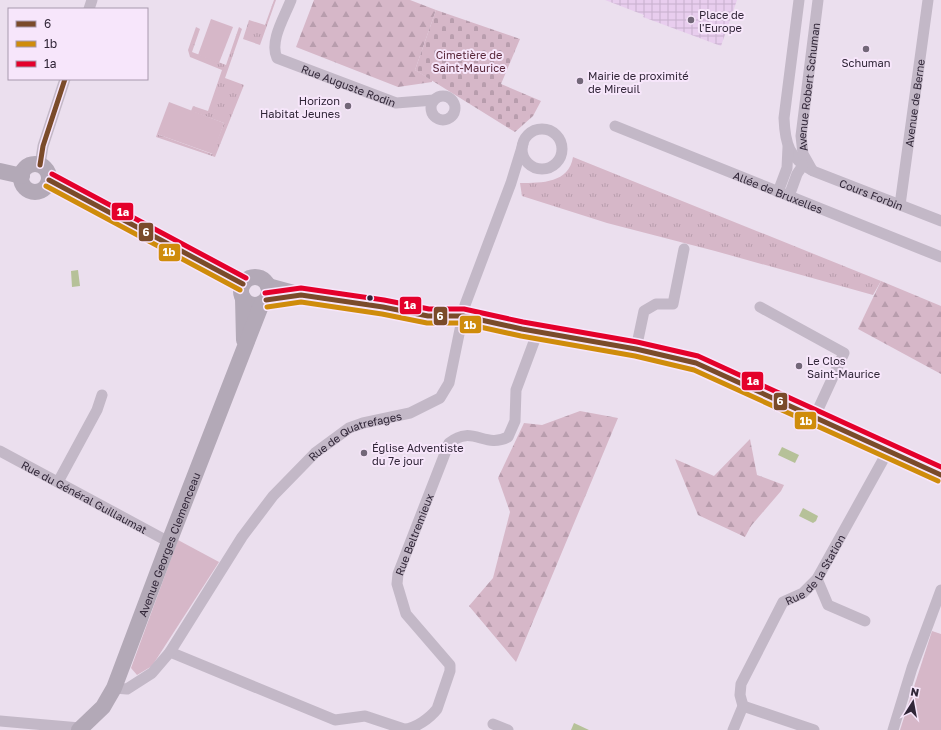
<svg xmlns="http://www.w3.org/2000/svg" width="941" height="730" font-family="'Golos Text',sans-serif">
<defs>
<pattern id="grass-tufts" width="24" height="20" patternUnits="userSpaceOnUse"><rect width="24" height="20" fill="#d6b7c8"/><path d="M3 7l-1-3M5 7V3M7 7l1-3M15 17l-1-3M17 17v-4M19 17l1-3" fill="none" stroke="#b89dad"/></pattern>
<pattern id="forest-firs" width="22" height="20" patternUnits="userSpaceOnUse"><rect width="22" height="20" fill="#d6b7c8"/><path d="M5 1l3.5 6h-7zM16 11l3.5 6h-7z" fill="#b89dad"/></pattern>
<pattern id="cemetery-stones" width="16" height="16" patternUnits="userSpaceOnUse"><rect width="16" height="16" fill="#d6b7c8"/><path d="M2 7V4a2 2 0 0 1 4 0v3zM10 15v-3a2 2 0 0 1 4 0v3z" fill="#b89dad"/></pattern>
<pattern id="plaza-grid" width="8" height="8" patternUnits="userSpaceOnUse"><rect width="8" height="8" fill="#e8cdee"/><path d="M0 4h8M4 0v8" fill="none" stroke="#c7b0cd"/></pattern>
</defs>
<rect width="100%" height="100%" fill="#ebdfee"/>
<g fill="url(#grass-tufts)">
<polygon points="274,0 276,0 260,45 243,39 249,20 265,25"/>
<polygon points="196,27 200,29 192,52 226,65 239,27 242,29 225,78 244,85 215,157 156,137 157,134 212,154 224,123 191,111 193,106 208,111 222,70 190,57 188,50"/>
<path d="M573 157 881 281 873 295 715 251 607 223 522 196 520 183C542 183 569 183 573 157Z"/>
</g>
<g fill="url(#forest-firs)">
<polygon points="314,0 410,0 436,10 415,70 432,80 432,82 398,87 296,47"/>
<polygon points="881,281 941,306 941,374 858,329"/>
<polygon points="580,411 618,418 516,662 469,606 493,578 510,512 498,478 524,423 542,425"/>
<polygon points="750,439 757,475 784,485 781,491 751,526 745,537 698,515 675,459 714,476"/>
</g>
<polygon fill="url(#cemetery-stones)" points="436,10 520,39 501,84 541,101 533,116 515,132 415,70"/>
<g fill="#d6b7c8">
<polygon points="211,19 233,27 219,63 198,55"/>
<polygon points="169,102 224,123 213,154 157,134"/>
<polygon points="178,540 219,562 152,666 137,675 131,668"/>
<polygon points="932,631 941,634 941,730 900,730"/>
</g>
<polygon fill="url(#plaza-grid)" points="605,0 737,0 721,46 643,17 644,15"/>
<g fill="#b6c199">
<polygon points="78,270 80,286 72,287 71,271"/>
<polygon points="782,447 799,455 795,463 778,455"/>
<polygon points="803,508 818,516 816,521 813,523 799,516"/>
<polygon points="574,723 589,730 571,730"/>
</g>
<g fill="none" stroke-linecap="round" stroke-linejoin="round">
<g stroke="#c3b8c7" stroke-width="11">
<path id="s1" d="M291 0C285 16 269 41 277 58L396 103 434 100"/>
<path id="s2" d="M799 0 784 118C785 144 789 158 813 171L941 221"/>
<polyline points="89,9 92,0"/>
<circle cx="443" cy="108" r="12"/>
<path id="s3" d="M615 126 941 257"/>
<circle cx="542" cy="149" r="20"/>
<polyline points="40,165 43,146 65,79"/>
<path id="s4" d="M812 170 803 154 801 136 818 0"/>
<polyline points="778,192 787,168 788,147"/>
<polyline points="789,196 797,174 803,165"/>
<path id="s5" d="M900 205 928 0"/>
<polyline points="760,307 844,353 815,416"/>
<polyline points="636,349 644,311 656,304 673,304 684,249"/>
<path id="s6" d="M0 451 169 542"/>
<polyline points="58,482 97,410 102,395"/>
<polyline points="817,579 828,605 865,621"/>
<path id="s7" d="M170 652 335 720 365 716 404 729C415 729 430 718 437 709L450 671V665L406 614 397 584 398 574 449 443C473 424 484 449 508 437L515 421 516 390 538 331"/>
<path id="s8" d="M114 688 127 689 152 673 170 652 242 537 273 496 315 453 349 428 363 423 410 413 440 398 449 383 465 305 511 183 523 144"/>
<polyline points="743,706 814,730"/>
<polyline points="0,721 80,728"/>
<polyline points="493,724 508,730"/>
<path id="s9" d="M733 730 743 706 740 695 741 684 783 602 803 593 817 579 888 451"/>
<polyline points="893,730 912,668 941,590"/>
</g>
<g stroke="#b3a9b7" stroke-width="16">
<circle cx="35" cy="178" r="14"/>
<polyline points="0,171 22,176"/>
<polyline points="49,180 243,284"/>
<circle cx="255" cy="291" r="14"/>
<polyline points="268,286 301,295 383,307 428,316 463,316 522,329 636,349 696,363 815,416 941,475"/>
<polyline points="243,298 244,340"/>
<path id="s10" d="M79 730 103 707 114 688 169 542 262 303"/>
</g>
<defs>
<g id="bus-1">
<polyline points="40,165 43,146 65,79"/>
<polyline points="49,180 243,284"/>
<polyline points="266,300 301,295 383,307 428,316 463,316 522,329 636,349 696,363 941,475"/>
</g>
<g id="bus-2">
<polyline points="46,186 240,290"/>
<polyline points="267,307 301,302 382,314 427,323 462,323 521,336 635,356 694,370 938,481"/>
</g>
<g id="bus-3">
<polyline points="52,174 246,278"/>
<polyline points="265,293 301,288 384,300 429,309 464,309 523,322 637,342 698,356 941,467"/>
</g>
</defs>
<use href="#bus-1" stroke="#f7e6fb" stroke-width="8"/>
<use href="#bus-2" stroke="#f7e6fb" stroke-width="8"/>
<use href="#bus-3" stroke="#f7e6fb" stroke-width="8"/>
<use href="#bus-1" stroke="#7a4b2a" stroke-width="5"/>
<use href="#bus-2" stroke="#cf8c0b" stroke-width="5"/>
<use href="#bus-3" stroke="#e4002b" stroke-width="5"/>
</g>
<g fill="#726778" stroke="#f7e6fb" stroke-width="1.5">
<circle cx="691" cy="20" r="4"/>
<circle cx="866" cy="49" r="4"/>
<circle cx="580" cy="81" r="4"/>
<circle cx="348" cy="106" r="4"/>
<circle cx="799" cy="366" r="4"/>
<circle cx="364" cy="453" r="4"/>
</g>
<circle fill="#312638" stroke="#f7e6fb" stroke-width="1.5" cx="370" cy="298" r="3.5"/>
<g text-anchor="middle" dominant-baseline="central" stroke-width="4" stroke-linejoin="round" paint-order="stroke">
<g font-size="11" fill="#312638" stroke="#f7e6fb" text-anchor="start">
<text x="699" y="14">Place de<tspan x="699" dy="13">l'Europe</tspan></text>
<text x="866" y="62" text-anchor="middle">Schuman</text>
<text x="588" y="75">Mairie de proximité<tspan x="588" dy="13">de Mireuil</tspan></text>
<text x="340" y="100" text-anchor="end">Horizon<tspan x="340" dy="13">Habitat Jeunes</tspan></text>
<text x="807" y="360">Le Clos<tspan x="807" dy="13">Saint-Maurice</tspan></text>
<text x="372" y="447">Église Adventiste<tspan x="372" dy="13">du 7e jour</tspan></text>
</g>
<g font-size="11" fill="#592739" stroke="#f7e6fb">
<text x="469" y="54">Cimetière de<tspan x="469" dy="13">Saint-Maurice</tspan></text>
</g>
<g font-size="11" fill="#312638" stroke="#f7e6fb">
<text stroke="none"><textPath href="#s1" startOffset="138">Rue Auguste Rodin</textPath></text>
<text stroke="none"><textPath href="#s4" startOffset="86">Avenue Robert Schuman</textPath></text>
<text stroke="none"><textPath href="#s5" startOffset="103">Avenue de Berne</textPath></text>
<text stroke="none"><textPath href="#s3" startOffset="176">Allée de Bruxelles</textPath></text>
<text stroke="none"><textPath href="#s2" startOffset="246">Cours Forbin</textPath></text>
<text stroke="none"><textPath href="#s8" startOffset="362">Rue de Quatrefages</textPath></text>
<text stroke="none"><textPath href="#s6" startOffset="96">Rue du Général Guillaumat</textPath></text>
<text stroke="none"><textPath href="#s7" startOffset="487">Rue Beltremieux</textPath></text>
<text stroke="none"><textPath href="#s10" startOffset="209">Avenue Georges Clemenceau</textPath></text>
<text stroke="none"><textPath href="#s9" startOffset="188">Rue de la Station</textPath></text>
</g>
</g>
<g stroke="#f7e6fb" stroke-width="1.5">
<rect x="111" y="202" width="23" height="19" rx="4" fill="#e4002b"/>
<rect x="138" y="222" width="16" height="20" rx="4" fill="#7a4b2a"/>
<rect x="158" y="243" width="23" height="19" rx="4" fill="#cf8c0b"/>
<rect x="399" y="296" width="23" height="19" rx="4" fill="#e4002b"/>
<rect x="433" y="306" width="15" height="20" rx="4" fill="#7a4b2a"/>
<rect x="459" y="315" width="23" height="19" rx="4" fill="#cf8c0b"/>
<rect x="741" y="371" width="23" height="20" rx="4" fill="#e4002b"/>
<rect x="773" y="392" width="15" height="19" rx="4" fill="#7a4b2a"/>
<rect x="794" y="411" width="23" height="19" rx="4" fill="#cf8c0b"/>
</g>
<g font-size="11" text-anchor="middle" font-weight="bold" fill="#fff">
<text x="123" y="216">1a</text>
<text x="146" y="236">6</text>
<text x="169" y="256">1b</text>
<text x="410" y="309">1a</text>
<text x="440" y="320">6</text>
<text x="470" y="329">1b</text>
<text x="753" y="385">1a</text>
<text x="780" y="405">6</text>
<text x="806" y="425">1b</text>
</g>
<rect x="8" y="8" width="140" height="72" fill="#f7e6fb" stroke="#a899ad"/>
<rect x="16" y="21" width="20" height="6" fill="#7a4b2a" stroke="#a899ad"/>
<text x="44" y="28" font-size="12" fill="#312638">6</text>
<rect x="16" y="41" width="20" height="6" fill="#cf8c0b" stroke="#a899ad"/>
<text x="44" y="48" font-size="12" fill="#312638">1b</text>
<rect x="16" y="61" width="20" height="6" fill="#e4002b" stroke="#a899ad"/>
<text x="44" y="68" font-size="12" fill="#312638">1a</text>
<g transform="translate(913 702) rotate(11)" stroke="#f7e6fb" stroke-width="3" paint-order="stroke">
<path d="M0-3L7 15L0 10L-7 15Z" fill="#312638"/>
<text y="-6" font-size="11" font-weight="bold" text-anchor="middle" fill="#312638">N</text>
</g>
</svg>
